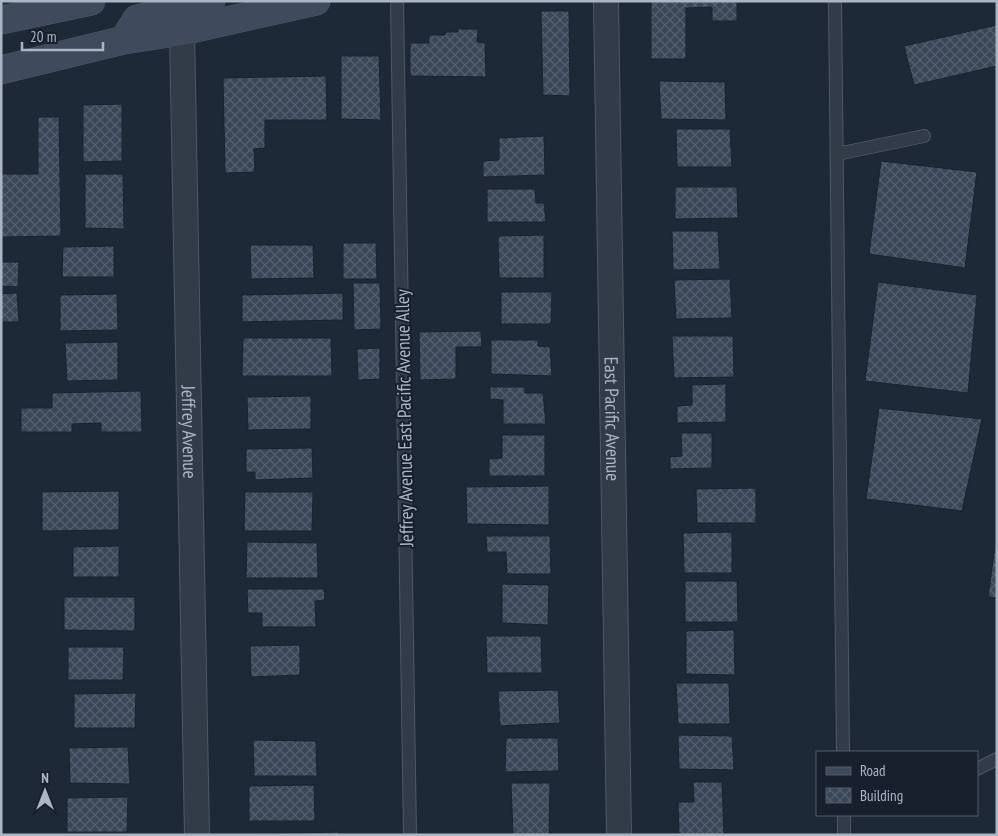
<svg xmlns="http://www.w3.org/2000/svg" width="998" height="836" font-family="'PT Sans Narrow',sans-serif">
<defs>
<pattern id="building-cross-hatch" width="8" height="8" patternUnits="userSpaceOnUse" patternTransform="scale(1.25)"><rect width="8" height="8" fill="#3a4758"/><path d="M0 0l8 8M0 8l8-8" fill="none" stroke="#545f6e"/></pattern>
</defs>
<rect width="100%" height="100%" fill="#1e2938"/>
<g fill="url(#building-cross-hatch)" stroke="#19222e">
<polygon points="651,1 737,1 737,21 712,21 712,7 686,8 686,59 651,59"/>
<polygon points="541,11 569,11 570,96 543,95"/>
<polygon points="997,25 997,66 914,85 904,46"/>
<polygon points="458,29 478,29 477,42 485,43 486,77 410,76 410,43 429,43 429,35 445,35 446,32 458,32"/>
<polygon points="341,56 379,56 381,120 341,119"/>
<polygon points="326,76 327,120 265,120 265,148 254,149 255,172 225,173 223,78"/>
<polygon points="659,81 725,82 726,120 661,119"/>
<polygon points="122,104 122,161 83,162 83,105"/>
<polygon points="38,117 59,117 61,236 1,237 1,174 38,174"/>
<polygon points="676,129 730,129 732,167 677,167"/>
<polygon points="544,136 545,175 483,177 483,161 499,160 499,138"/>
<polygon points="881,161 977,172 965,268 869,254"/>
<polygon points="85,174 123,174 124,229 85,228"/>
<polygon points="675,187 737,187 738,218 675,219"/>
<polygon points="487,189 535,189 536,203 544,203 546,222 487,222"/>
<polygon points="672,231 718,231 720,269 673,270"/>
<polygon points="544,235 544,278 499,278 498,236"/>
<polygon points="343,243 376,243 377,279 343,279"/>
<polygon points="250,245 313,245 314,278 251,279"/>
<polygon points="114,246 114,277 62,277 63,247"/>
<polygon points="1,262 19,262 18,287 1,286"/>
<polygon points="730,279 732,318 676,319 674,280"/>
<polygon points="878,282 977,295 968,393 865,381"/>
<polygon points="353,283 380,283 381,329 354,330"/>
<polygon points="501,292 552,292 551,324 501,324"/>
<polygon points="17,293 19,322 1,322 1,294"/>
<polygon points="343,293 343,320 242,322 242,295"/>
<polygon points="117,294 118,330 60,331 60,295"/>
<polygon points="481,331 482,347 456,347 456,379 420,380 419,332"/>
<polygon points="672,336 733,336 734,377 674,378"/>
<polygon points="243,338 331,338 332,376 242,376"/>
<polygon points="491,340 538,340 538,346 550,347 552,376 491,374"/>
<polygon points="118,342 118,380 67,381 65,343"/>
<polygon points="380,348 380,379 358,380 357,349"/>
<polygon points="726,384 726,422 677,423 677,406 692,405 692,385"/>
<polygon points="490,387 525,387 525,393 543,393 546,424 503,424 503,400 490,399"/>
<polygon points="141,391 142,432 101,432 101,423 72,424 72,432 21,432 21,408 52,408 52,393"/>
<polygon points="311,396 311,429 248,430 247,397"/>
<polygon points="879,408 982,419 962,511 866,499"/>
<polygon points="681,433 712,433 712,468 670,469 670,457 682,456"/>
<polygon points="502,435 545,435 545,476 489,476 489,459 502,458"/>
<polygon points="312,448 313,478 255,480 255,472 246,472 246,449"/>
<polygon points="549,486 549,525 467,524 466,487"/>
<polygon points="756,488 756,523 697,523 696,489"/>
<polygon points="119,491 119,530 42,531 42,492"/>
<polygon points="245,492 313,492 312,531 244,531"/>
<polygon points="732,532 732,573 684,573 683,533"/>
<polygon points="997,532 997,598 988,597"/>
<polygon points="486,536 550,536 551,574 507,574 506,552 487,552"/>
<polygon points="247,542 317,543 318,578 246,578"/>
<polygon points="119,546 119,577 73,577 73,547"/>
<polygon points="685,581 737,581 738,622 685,622"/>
<polygon points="502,584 549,585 548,625 502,623"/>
<polygon points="247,589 324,589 325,600 315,601 316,627 262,627 262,613 248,613"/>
<polygon points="64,597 135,597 135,631 64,630"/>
<polygon points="734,630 735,675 686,674 686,631"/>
<polygon points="486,636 541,636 542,673 487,673"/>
<polygon points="300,645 300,675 251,677 250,646"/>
<polygon points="68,647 124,647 123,680 68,680"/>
<polygon points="676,683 729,683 730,724 678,724"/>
<polygon points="558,690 560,723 500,726 498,691"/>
<polygon points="136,693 135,728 74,728 74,694"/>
<polygon points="678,735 732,736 734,770 679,769"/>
<polygon points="506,738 558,738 559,771 505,772"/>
<polygon points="253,740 316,741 317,776 254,776"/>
<polygon points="128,747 130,784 70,783 69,748"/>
<polygon points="693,782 722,782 724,835 679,835 678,802 694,802"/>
<polygon points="511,783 550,783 549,835 513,835"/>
<polygon points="314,785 315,821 249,821 249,786"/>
<polygon points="128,797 127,832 67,832 67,798"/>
<polygon points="338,832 339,835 252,835 252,834"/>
</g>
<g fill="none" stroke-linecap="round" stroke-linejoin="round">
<defs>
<g id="lane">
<polyline points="397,1 410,835"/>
<polyline points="835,1 843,752"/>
<polyline points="837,154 924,136"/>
<polyline points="977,769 997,759"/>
<polyline points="844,815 844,835"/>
</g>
<g id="street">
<path id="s1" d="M606 1 619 835"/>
<path id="s2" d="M182 31 197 835"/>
</g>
<g id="secondary">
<polyline points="1,20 91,1"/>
<polyline points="124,40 137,19 211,1"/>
<polyline points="1,70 124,40 182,31 316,1"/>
</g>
</defs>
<use href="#lane" stroke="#4f5966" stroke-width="14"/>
<use href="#street" stroke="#4f5966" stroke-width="26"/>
<use href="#secondary" stroke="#4f5966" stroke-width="29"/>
<use href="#lane" stroke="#323b48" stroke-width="12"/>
<use href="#street" stroke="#323b48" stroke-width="24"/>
<use href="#secondary" stroke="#3f4a5c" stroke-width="28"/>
</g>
<g text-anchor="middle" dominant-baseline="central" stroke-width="4" stroke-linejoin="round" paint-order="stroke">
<g font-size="19" fill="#abb6c5" stroke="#17202c">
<text transform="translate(404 418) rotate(-91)">Jeffrey Avenue East Pacific Avenue Alley</text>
<text stroke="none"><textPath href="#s1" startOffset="418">East Pacific Avenue</textPath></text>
<text stroke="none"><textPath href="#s2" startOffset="401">Jeffrey Avenue</textPath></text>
</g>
</g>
<rect width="998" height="836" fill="none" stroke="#abb6c5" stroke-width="5"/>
<rect x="816" y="751" width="162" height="65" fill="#17202c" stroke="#525c69"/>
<rect x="826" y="767" width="25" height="8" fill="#3f4a5c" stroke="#525c69"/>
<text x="860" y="776" font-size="15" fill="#abb6c5">Road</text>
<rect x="826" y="788" width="25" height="15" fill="url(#building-cross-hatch)" stroke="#525c69"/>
<text x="860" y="801" font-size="15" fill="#abb6c5">Building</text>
<g transform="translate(45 791)" stroke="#17202c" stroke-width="4" paint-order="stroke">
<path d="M0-4L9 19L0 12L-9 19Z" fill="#abb6c5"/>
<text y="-8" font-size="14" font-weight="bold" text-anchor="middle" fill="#abb6c5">N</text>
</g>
<path d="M22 42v8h81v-8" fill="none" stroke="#abb6c5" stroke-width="2.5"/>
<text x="30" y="42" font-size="15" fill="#abb6c5" stroke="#17202c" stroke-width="4" paint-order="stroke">20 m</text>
</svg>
